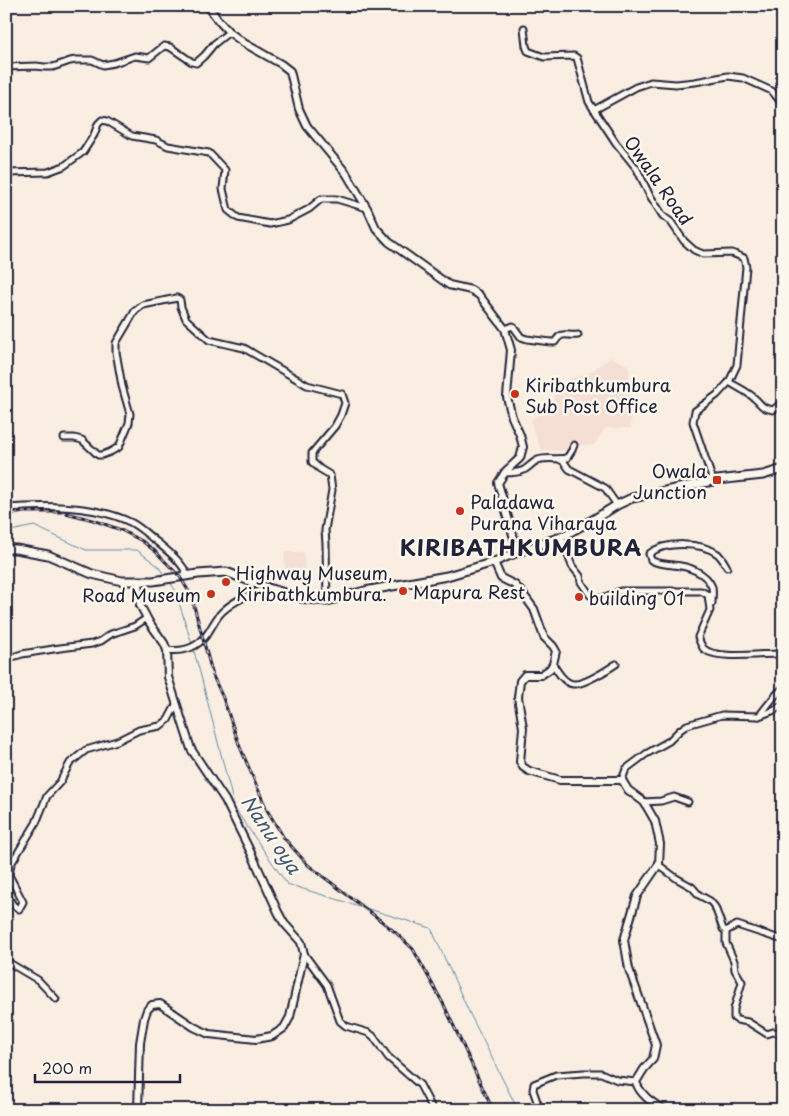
<svg xmlns="http://www.w3.org/2000/svg" width="789" height="1116" font-family="'Playpen Sans',sans-serif">
<rect width="100%" height="100%" fill="#faeee2"/>
<filter id="ink" filterUnits="userSpaceOnUse"><feTurbulence type="fractalNoise" baseFrequency=".02" numOctaves="2"/><feDisplacementMap in="SourceGraphic" scale="10" xChannelSelector="R" yChannelSelector="G"/><feConvolveMatrix kernelMatrix="1 2 1 2 8 2 1 2 1" color-interpolation-filters="sRGB"/></filter>
<g filter="url(#ink)">
<g fill="#f5dfd4">
<polygon points="611,357 629,366 631,428 605,428 594,445 578,445 560,451 541,450 530,421 553,402 556,386 569,379 588,374"/>
<polygon points="284,552 304,552 305,573 285,574"/>
</g>
<g fill="none" stroke-linecap="round" stroke-linejoin="round">
<g stroke="#628aa6" stroke-width="1">
<polyline points="6,532 34,526 86,550 137,550 158,566 164,575"/>
<polyline points="170,582 175,590 192,644"/>
<polyline points="193,648 201,676 235,809 287,884 431,928 469,1012 518,1110"/>
</g>
<defs>
<g id="minor">
<polyline points="524,28 526,46 528,51 544,57 574,56 577,58 589,102 616,143 637,169 649,194 663,216 671,222 684,241 694,250 703,254 732,253 744,258 746,267 737,365 729,382 717,395 695,411 693,422 713,481"/>
<polyline points="6,67 36,66 44,67 53,67 70,61 76,60 92,60 103,65 114,63 135,56 149,58 164,46 170,47 192,62 196,63 204,56 214,44 229,32"/>
<polyline points="594,110 636,87 651,82 676,84 695,82 728,76 743,78 772,91 783,105"/>
<polyline points="6,173 48,172 64,166 83,152 94,135 98,124 102,120 107,121 132,136 156,140 168,146 209,153 225,170 223,189 228,210 238,218 270,224 288,220 309,209 321,199 337,199 367,208"/>
<path d="M505 329 513 326 521 337 527 339 551 342H555C562 330 567 337 578 335"/>
<path d="M729 382C737 387 746 391 753 397 763 405 759 407 773 410L783 402"/>
<polyline points="64,438 74,438 82,440 98,455 102,455 110,452 119,447 129,423 130,414 122,386 116,352 116,343 135,311 143,305 177,298 180,300 181,307 186,319 209,340 244,348 307,385 342,394 345,403 341,415 335,426 312,453 312,462 320,469 330,475 332,490 325,530 326,544 327,601"/>
<polyline points="559,459 564,462 569,469 605,488 617,505"/>
<polyline points="6,471 6,472"/>
<path d="M504 473C511 473 518 473 524 470 529 467 533 462 538 460 548 457 557 460 567 458L572 450 574 445"/>
<path d="M6 508C45 505 97 505 132 523 141 528 149 536 157 542 169 552 181 561 188 576"/>
<path d="M561 537 572 566 580 576 581 582 590 595 600 599 621 591H701L708 595 710 610 698 637C699 640 701 645 703 648 715 661 765 653 783 654"/>
<path d="M712 603C712 598 713 592 712 587 706 572 688 566 673 565 666 564 657 564 651 560L649 554C665 541 701 542 718 554 722 558 725 563 727 567"/>
<path d="M167 650C180 652 194 649 203 639 211 631 214 619 223 611 236 599 251 594 268 588"/>
<polyline points="6,659 22,654 60,648 92,644 101,641 111,634 135,626 147,618"/>
<path d="M553 664C557 671 564 683 573 684 584 685 607 670 616 664"/>
<polyline points="759,716 774,697 783,688"/>
<polyline points="622,780 626,769 646,754 669,741 680,730 687,725 722,715 759,716 775,710 783,704"/>
<polyline points="644,802 661,801 674,797 688,802"/>
<polyline points="659,864 660,866 676,878 692,887 699,895 710,901 715,907 723,929 726,931 726,943 734,961 735,970 742,982 734,1009 734,1018 737,1020 748,1022 767,1034 773,1032 783,1033"/>
<polyline points="6,893 13,905 19,909 23,902 9,875 11,864 36,823 47,796 60,782 70,763 86,750 117,741 139,730 160,726 168,720 176,705"/>
<polyline points="726,931 737,925 783,940"/>
<polyline points="304,954 327,985 340,1021 346,1026 369,1033 373,1036 388,1057 420,1085 433,1110"/>
<polyline points="6,961 38,980 56,999"/>
<polyline points="782,1108 783,1107"/>
<polyline points="540,1110 533,1090 534,1084 556,1075 584,1073 601,1073 617,1080 636,1082"/>
</g>
<g id="major">
<polyline points="208,6 218,20 229,32 244,43 281,64 290,71 299,109 307,126 346,173 367,208 376,228 389,242 449,285 471,290 479,295 505,329 511,350 507,397 512,417 520,435 523,447 520,458 506,471 498,483 518,552"/>
<path d="M494 562 501 578 515 585 523 594 534 609 544 637 553 646 556 651 553 664 550 669 541 675H525L520 681 518 697 523 728 520 762 523 767 529 771 560 780H622L628 790 644 802 655 821 660 844 659 864 637 896 624 940 629 969 656 1045 653 1059 644 1069 636 1082C640 1095 653 1103 664 1110"/>
<polyline points="138,1110 140,1043 144,1019 147,1010 152,1005 160,1004 194,1027 209,1034 256,1039 272,1036 284,1028 290,1017 304,954 301,942 284,923 278,912 254,859 225,800 191,749 168,677 167,650 164,643 149,622 140,605 138,593 140,582"/>
</g>
<polyline id="highway" points="6,549 16,549 48,555 92,574 122,581 153,581 198,574 226,572 268,588 301,598 327,601 365,591 447,576 494,562 518,552 561,537 596,518 617,505 632,498 717,480 763,475 783,469"/>
</defs>
<use href="#minor" stroke="#22223b" stroke-width="9"/>
<use href="#major" stroke="#22223b" stroke-width="10"/>
<use href="#highway" stroke="#22223b" stroke-width="11"/>
<use href="#minor" stroke="#fbf7ec" stroke-width="5"/>
<use href="#major" stroke="#fbf7ec" stroke-width="6"/>
<use href="#highway" stroke="#fbf7ec" stroke-width="7"/>
<defs>
<polyline id="rail" points="6,515 24,512 62,512 93,520 121,530 142,541 156,552 180,577 191,595 213,676 223,698 240,747 267,810 284,838 308,865 375,916 395,932 413,949 444,1005 493,1110"/>
</defs>
<use href="#rail" stroke="#22223b" stroke-width="3"/>
<use href="#rail" stroke="#fbf7ec" stroke-width="1" stroke-dasharray="4" stroke-linecap="butt"/>
</g>
</g>
<g fill="#c8321e" stroke="#fbf7ec" stroke-width="2">
<circle cx="515" cy="394" r="5"/>
<rect x="712" y="475" width="10" height="10" rx="2.5"/>
<circle cx="460" cy="511" r="5"/>
<circle cx="226" cy="582" r="5"/>
<circle cx="403" cy="591" r="5"/>
<circle cx="211" cy="594" r="5"/>
<circle cx="579" cy="597" r="5"/>
</g>
<g text-anchor="middle" dominant-baseline="central" stroke-width="5" stroke-linejoin="round" paint-order="stroke">
<g font-size="18" fill="#22223b" stroke="#fbf7ec">
<text transform="translate(659 180) rotate(55)">Owala Road</text>
</g>
<g font-size="18" fill="#22223b" stroke="#fbf7ec" text-anchor="start">
<text x="525" y="384">Kiribathkumbura<tspan x="525" dy="21">Sub Post Office</tspan></text>
<text x="707" y="470" text-anchor="end">Owala<tspan x="707" dy="21">Junction</tspan></text>
<text x="470" y="501">Paladawa<tspan x="470" dy="21">Purana Viharaya</tspan></text>
<text x="236" y="572">Highway Museum,<tspan x="236" dy="21">Kiribathkumbura.</tspan></text>
<text x="413" y="591">Mapura Rest</text>
<text x="201" y="594" text-anchor="end">Road Museum</text>
<text x="589" y="597">building 01</text>
</g>
<g font-size="19" font-style="italic" fill="#425671" stroke="#fbf7ec">
<text transform="translate(272 834) rotate(56)">Nanu oya</text>
</g>
<g font-size="22" font-weight="bold" letter-spacing="1" fill="#22223b" stroke="#fbf7ec">
<text x="521" y="546">KIRIBATHKUMBURA</text>
</g>
</g>
<rect width="789" height="1116" fill="none" stroke="#fbf7ec" stroke-width="25"/>
<rect x="12" y="12" width="764" height="1091" fill="none" stroke="#22223b" stroke-width="2" filter="url(#ink)"/>
<path d="M35 1074v8h145v-8" fill="none" stroke="#22223b" stroke-width="2.5"/>
<text x="42" y="1074" font-size="15" fill="#22223b" stroke="#fbf7ec" stroke-width="4" paint-order="stroke">200 m</text>
</svg>
